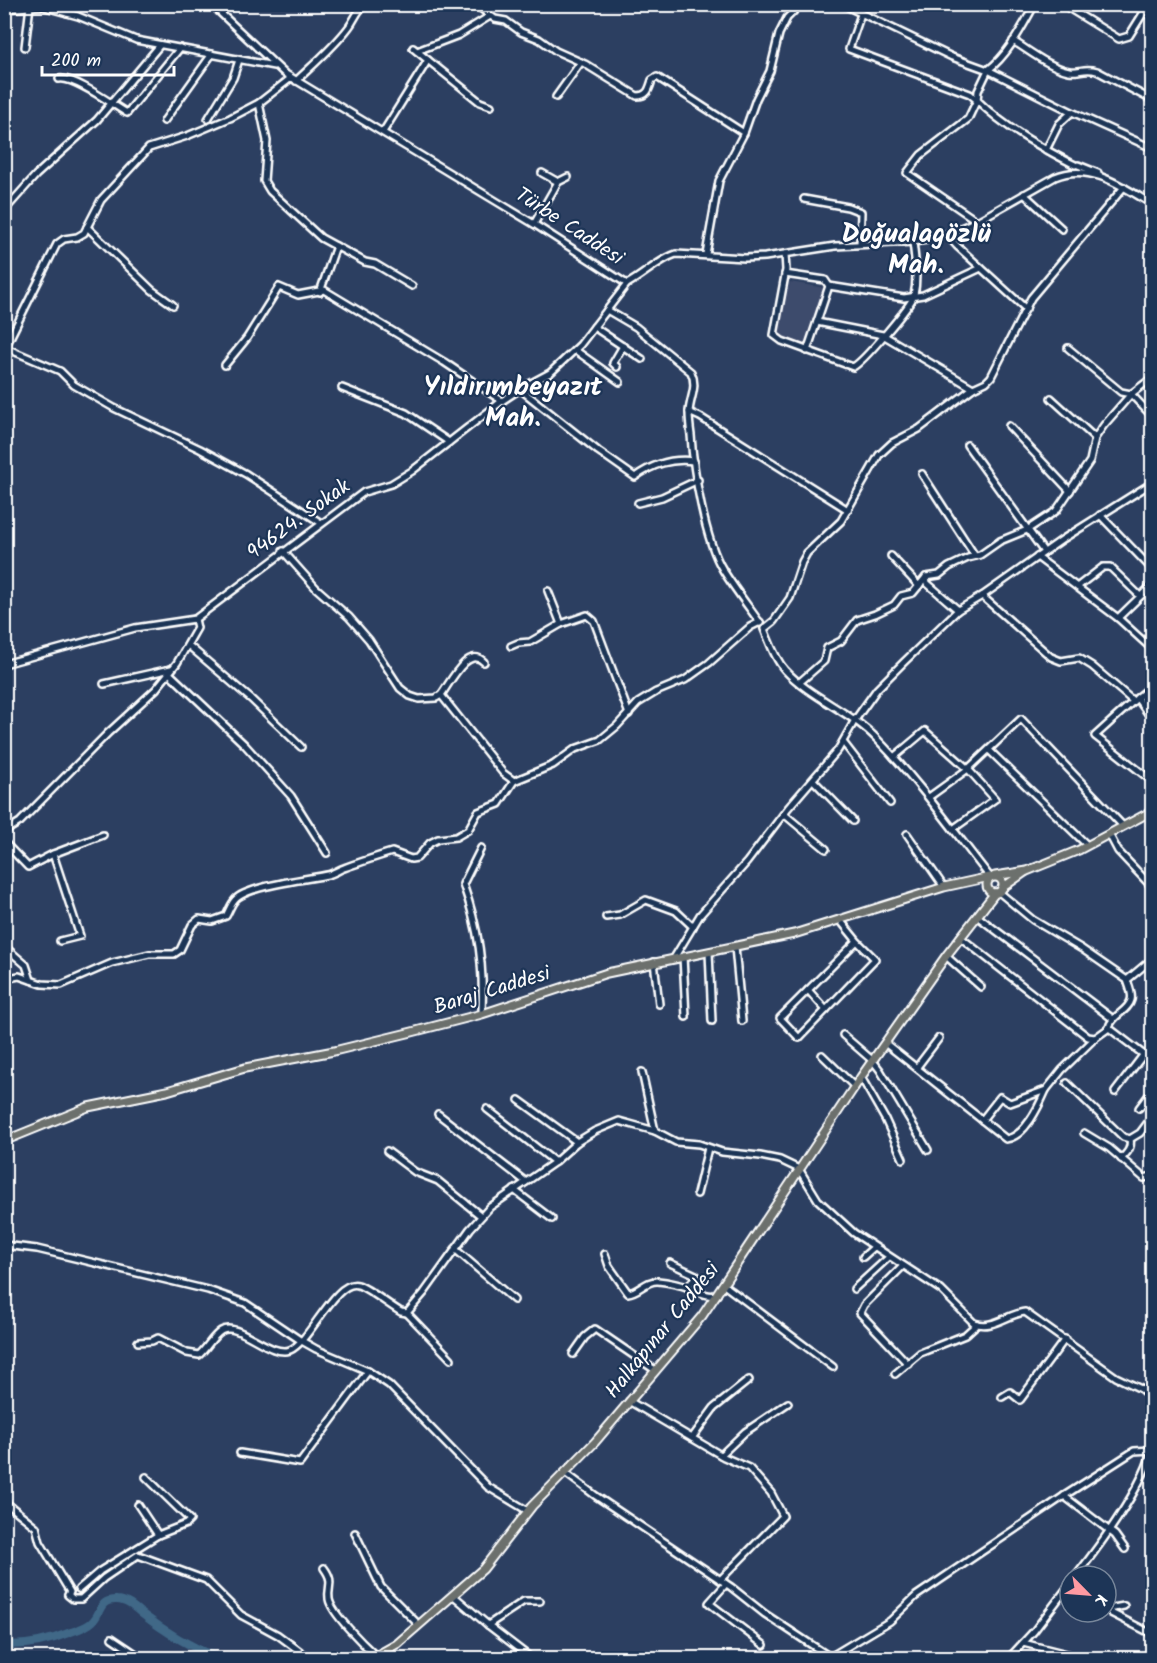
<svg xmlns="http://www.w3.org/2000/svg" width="1157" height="1663" font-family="Kalam,sans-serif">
<rect width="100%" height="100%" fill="#2c3f61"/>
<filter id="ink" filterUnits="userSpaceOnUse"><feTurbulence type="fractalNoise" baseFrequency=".0167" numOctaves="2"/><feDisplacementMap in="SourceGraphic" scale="12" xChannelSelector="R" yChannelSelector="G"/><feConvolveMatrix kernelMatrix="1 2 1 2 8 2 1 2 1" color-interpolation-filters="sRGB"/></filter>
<g filter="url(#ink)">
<polygon fill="#3e4b6c" points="790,282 824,288 806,346 777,336"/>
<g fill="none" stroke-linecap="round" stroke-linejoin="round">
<path stroke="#3f6787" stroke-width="8" d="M4 1645C29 1646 49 1641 71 1632 77 1630 87 1627 92 1622 102 1613 98 1599 117 1600 126 1600 134 1607 141 1613 165 1632 190 1647 219 1658"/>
<defs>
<g id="minor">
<path d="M211 4 284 73 534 224 627 284C644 275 658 260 676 254L745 258 765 257 835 246 913 242 934 239 977 221 1055 177C1090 162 1123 187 1152 204"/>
<path d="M475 4 495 19 506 21 521 32 539 39 556 51 585 64 637 96C648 96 649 89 652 80L657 77 744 133"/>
<path d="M842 4 952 57 988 70 978 91 977 100C1005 128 1040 147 1075 165"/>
<path d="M1035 4C1022 27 1009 54 988 70L1072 112 1152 148"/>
<polyline points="1062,4 1119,39 1129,36 1149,4"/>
<polyline points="4,9 42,6 78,16 136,40 274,66"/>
<polyline points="67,13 71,4"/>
<polyline points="861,14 849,49 970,94 977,100 968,119 921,155 907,173 977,221"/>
<path d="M1013 41C1030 51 1049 67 1069 71 1079 73 1084 67 1097 71L1152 100"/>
<polyline points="25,47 30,6"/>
<polyline points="413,48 480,102 491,106"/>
<polyline points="417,51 459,35 490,16"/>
<path d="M59 79C74 76 113 105 127 113L180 48"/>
<path d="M296 81C314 64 334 47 349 27 355 19 357 11 365 4"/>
<polyline points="556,97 581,62"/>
<polyline points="259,103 267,141 264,181 270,191 321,238 365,262 375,264 412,286"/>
<polyline points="208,119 233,78 239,60"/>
<polyline points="164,121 212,54"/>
<polyline points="383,132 428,60"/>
<polyline points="1046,150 1059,124 1072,112"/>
<polyline points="1078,165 1098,173"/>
<polyline points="542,173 558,182"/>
<polyline points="1024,194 1062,229"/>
<polyline points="804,199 848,207 861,212 860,244"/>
<polyline points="4,211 36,175 97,120 160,45"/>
<polyline points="534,224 558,182 568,177"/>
<polyline points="87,227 152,290 173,305"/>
<polyline points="947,235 957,246 1026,309"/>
<polyline points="706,254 719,181 744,133 756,99 770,71 779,34 787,18 801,4"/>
<path d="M785 254 786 270 774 335 782 341 853 367C863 362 912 305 914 295 918 278 915 259 913 242"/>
<polyline points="785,274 825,280 829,286 807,351"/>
<polyline points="829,286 904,298 923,295 981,268"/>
<polyline points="320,292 336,246"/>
<path d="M607 310 636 327 691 372C698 387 690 397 689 412 689 420 690 428 691 435 693 470 705 541 723 570 734 588 748 606 760 623"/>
<polyline points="817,322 883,335 973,388"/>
<polyline points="594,327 642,359"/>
<polyline points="6,348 60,371 74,385 114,408 200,449 246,474 321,523"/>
<polyline points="1068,348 1121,392 1131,394 1152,416"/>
<polyline points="4,350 57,244 64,239 77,237 84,233 101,200 149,148 187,136 230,118 259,103 291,78"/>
<polyline points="575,350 620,382"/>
<polyline points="225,365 247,338 279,287 298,295 324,290 444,362 502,401"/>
<polyline points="617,367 613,363 623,346"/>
<polyline points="342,388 406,413 449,442"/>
<path d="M520 389 598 451 635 477C653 464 671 458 694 461"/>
<polyline points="1051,398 1095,438"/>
<polyline points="689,412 700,417 848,510"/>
<polyline points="1009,426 1070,491"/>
<polyline points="967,445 1044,552"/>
<polyline points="922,474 975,556"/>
<polyline points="638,503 662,497 698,480"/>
<polyline points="1100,515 1152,569"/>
<polyline points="283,551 316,588 349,617 369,640 400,688 410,696 419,699 436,698 441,695 503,773 514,781 553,765 575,749 600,740 617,726 638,703 656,692 685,680 709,663 750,627 760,622"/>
<polyline points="891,556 919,586"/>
<polyline points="1037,557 1118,618 1152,649"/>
<polyline points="926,577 927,583 958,610"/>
<polyline points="1077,587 1103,567 1110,567 1140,596"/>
<polyline points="548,591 561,624"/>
<polyline points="982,596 1051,657 1061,661 1079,658 1092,666 1133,701"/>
<polyline points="1118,618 1152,585"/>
<polyline points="188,645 251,699 301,747"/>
<polyline points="511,646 518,643 530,642 561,624 587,615 594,621 629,714"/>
<polyline points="4,664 135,628 195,619 364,492 391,484 412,471 502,401 520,389 550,373 580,345 627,284"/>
<polyline points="169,673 245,745 291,796 327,853"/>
<polyline points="800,682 824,661 827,648 841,641 857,620 875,614 894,605 901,596 913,593 926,577 939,575 949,567 968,558 980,555 1000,541 1027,530 1056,511 1090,461 1095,438 1104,425 1131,394 1152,378"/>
<polyline points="104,684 171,669"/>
<polyline points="1152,686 1137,698 1095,736 1152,781"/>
<path d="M441 695C450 683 468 645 484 662"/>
<polyline points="1137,698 1152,719"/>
<polyline points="843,742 890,803"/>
<polyline points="989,750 1087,845"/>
<polyline points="894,757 925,731 968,769 995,799 953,829"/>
<polyline points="813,780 853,821"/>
<polyline points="929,797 968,769 1021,719 1123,826"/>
<polyline points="784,814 826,849"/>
<polyline points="4,832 20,822 108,733 156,689 177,663 197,628 195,619"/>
<polyline points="907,834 944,887"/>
<polyline points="1109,834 1118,851 1152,887"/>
<polyline points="4,842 28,867 53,854 103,835"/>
<path d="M481 848 463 884C479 929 484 966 482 1014"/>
<polyline points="53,854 80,936 60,941"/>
<path d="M990 877C953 830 919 782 877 739 850 711 811 698 785 670 775 659 770 643 764 629L774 621 790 598 802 562 807 553 841 521 879 455 892 443 919 429 973 388 986 382 991 377 1031 298 1124 187"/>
<path d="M999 892 1033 920 1082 949 1127 980C1129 986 1133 995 1131 1000 1128 1012 1111 1015 1109 1028L1152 1061"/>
<polyline points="977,916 1113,1019"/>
<polyline points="606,917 620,915 646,900 676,911 693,927"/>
<polyline points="840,920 857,941 875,959 799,1038 780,1018 857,941"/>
<polyline points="960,937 1088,1037 1095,1038 1109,1028"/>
<polyline points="4,946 26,965 31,980"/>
<polyline points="735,947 742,1021"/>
<polyline points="709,952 712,1021"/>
<polyline points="683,956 686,1017"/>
<polyline points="946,956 981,987"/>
<polyline points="674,958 700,915 747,862 788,808 838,750 855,720 877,689 904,662 958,610 982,596 1063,539 1152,483"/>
<polyline points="654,962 659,1004"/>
<path d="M4 979 19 976 42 984 61 985 112 963 149 954H174L180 950 192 925 199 919 212 921 226 916C229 911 231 904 235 900 246 886 308 879 327 875 333 874 338 870 344 868 360 862 376 857 392 852L411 859 417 858 430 843 438 839 456 837 468 830 478 812 499 804 514 781"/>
<polyline points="1127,980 1152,959"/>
<polyline points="808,990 826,1010"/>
<polyline points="843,1035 873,1061 880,1070 928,1150"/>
<path d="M885 1043 1006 1139C1025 1137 1039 1106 1046 1090"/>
<polyline points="822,1055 855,1087"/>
<polyline points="917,1067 939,1038"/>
<polyline points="642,1072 655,1131"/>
<polyline points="861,1077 885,1119 903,1159"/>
<polyline points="1067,1083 1123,1137 1130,1139 1140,1133 1152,1117"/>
<polyline points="1115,1092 1144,1054"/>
<polyline points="519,1100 577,1142"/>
<polyline points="1139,1108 1152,1091"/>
<polyline points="487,1109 555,1162"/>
<polyline points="438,1114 526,1182"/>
<polyline points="982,1120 1000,1097 1010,1103 1046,1090 1062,1070 1095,1038"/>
<polyline points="1084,1133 1109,1148 1144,1178 1152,1176"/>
<polyline points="387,1151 415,1172 438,1181 481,1216"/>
<path d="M1121 1159C1127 1153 1132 1148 1130 1139"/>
<polyline points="514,1190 552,1219"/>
<polyline points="697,1194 708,1148"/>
<polyline points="4,1245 37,1249 208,1290 245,1303 300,1340 316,1349 368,1371 389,1385 488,1487 528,1511"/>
<polyline points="455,1249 514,1300"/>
<path d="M605 1254 609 1266 628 1293C639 1292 646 1280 658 1281 668 1282 681 1285 690 1288 700 1292 706 1297 717 1295"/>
<polyline points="863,1257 874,1247"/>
<polyline points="670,1263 696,1275 688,1288"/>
<polyline points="903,1266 864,1305 860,1313 908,1364"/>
<polyline points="724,1285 833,1367"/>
<polyline points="854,1289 889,1257"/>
<polyline points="407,1313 451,1359"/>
<path d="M138 1342 152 1341 158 1338 187 1353 199 1355C207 1348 212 1337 221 1331 238 1320 270 1358 290 1350 310 1342 336 1278 358 1285 369 1289 389 1305 401 1312L407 1313 424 1293 470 1229 490 1207 555 1162 577 1142 595 1131 619 1121 655 1131 676 1142 699 1144 722 1152 760 1156 780 1160 799 1169 818 1200 854 1233 941 1290 974 1323C993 1330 1007 1314 1025 1312L1116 1377 1141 1389 1152 1399"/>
<polyline points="573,1354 585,1337 595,1329 655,1370"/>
<polyline points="895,1374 920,1353 965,1335 977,1324"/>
<polyline points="1002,1397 1010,1392 1020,1400 1065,1339"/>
<polyline points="629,1401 724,1457 749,1468 771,1493 783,1516 720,1580"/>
<polyline points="692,1438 714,1408 749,1380"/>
<polyline points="240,1453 300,1463 368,1371"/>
<polyline points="721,1455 745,1432 788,1403"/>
<polyline points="568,1475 596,1496 731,1587 765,1614 830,1657 890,1621 916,1596 1067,1494 1134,1451 1152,1450"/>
<polyline points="1064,1496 1115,1535 1125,1549"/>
<polyline points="4,1501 36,1527 40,1542 70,1592 68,1595 73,1599 81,1599 104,1578 138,1555 206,1580 241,1615 278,1635 309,1658"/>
<polyline points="138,1505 158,1535"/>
<polyline points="355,1533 381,1587 419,1625"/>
<path d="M324 1568C335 1583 327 1586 329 1599 331 1613 365 1646 376 1656"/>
<path d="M1076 1576C1100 1545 1143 1488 1152 1450"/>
<polyline points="726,1584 709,1603 764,1645"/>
<polyline points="79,1589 100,1571 158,1535 186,1524 190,1520 146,1477"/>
<polyline points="454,1596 488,1625 531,1658"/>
<polyline points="1106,1608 1111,1613 1152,1634"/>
<polyline points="1108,1609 1124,1606"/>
<polyline points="488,1625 524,1601 540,1601"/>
<polyline points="112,1638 142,1658"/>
<polyline points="1023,1643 1083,1658"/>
<polyline points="1009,1658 1034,1631 1070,1584"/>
</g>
<g id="major">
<polyline points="995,876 1027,871 1079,850 1152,811"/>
<circle cx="995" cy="885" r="8"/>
<polyline points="1002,888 1025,872"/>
<polyline points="4,1141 88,1107 167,1091 245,1068 334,1051 412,1032 482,1014 607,973 794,934 944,887 990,877"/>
<polyline points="372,1658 397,1644 483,1569 532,1506 595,1442 702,1316 861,1077 946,956 995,893"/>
</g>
</defs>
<use href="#minor" stroke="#fff" stroke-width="10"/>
<use href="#major" stroke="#fff" stroke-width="11"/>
<use href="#minor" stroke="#1d3557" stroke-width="5"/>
<use href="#major" stroke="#6c706d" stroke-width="7"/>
</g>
</g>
<g text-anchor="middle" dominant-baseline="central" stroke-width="4.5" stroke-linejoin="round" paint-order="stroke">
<g font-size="21" fill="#fff" stroke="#1d3557">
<text transform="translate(569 227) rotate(33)">Türbe Caddesi</text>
<text transform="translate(299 520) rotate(-36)">94624. Sokak</text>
<text transform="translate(492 991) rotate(-17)">Baraj Caddesi</text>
<text transform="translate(663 1331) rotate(-51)">Halkapınar Caddesi</text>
</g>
<g font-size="27" font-weight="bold" fill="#fff" stroke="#1d3557">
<text x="916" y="234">Doğualagözlü<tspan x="916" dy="31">Mah.</tspan></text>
<text x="513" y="387">Yıldırımbeyazıt<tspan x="513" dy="31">Mah.</tspan></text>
</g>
</g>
<rect width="1157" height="1663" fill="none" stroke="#1d3557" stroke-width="24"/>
<rect x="12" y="12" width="1133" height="1639" fill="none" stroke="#fff" stroke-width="2" filter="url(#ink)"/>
<g transform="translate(1088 1594) rotate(115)"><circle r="28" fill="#1d3557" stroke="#77869a" stroke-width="1.5"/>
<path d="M0-4.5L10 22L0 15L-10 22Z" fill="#ff9aa2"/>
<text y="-9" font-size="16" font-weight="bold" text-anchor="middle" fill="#ffffff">K</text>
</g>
<path d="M42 66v9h132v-9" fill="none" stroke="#ffffff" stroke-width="3"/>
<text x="51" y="66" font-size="18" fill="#ffffff" stroke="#1d3557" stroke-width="4.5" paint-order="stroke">200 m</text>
</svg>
